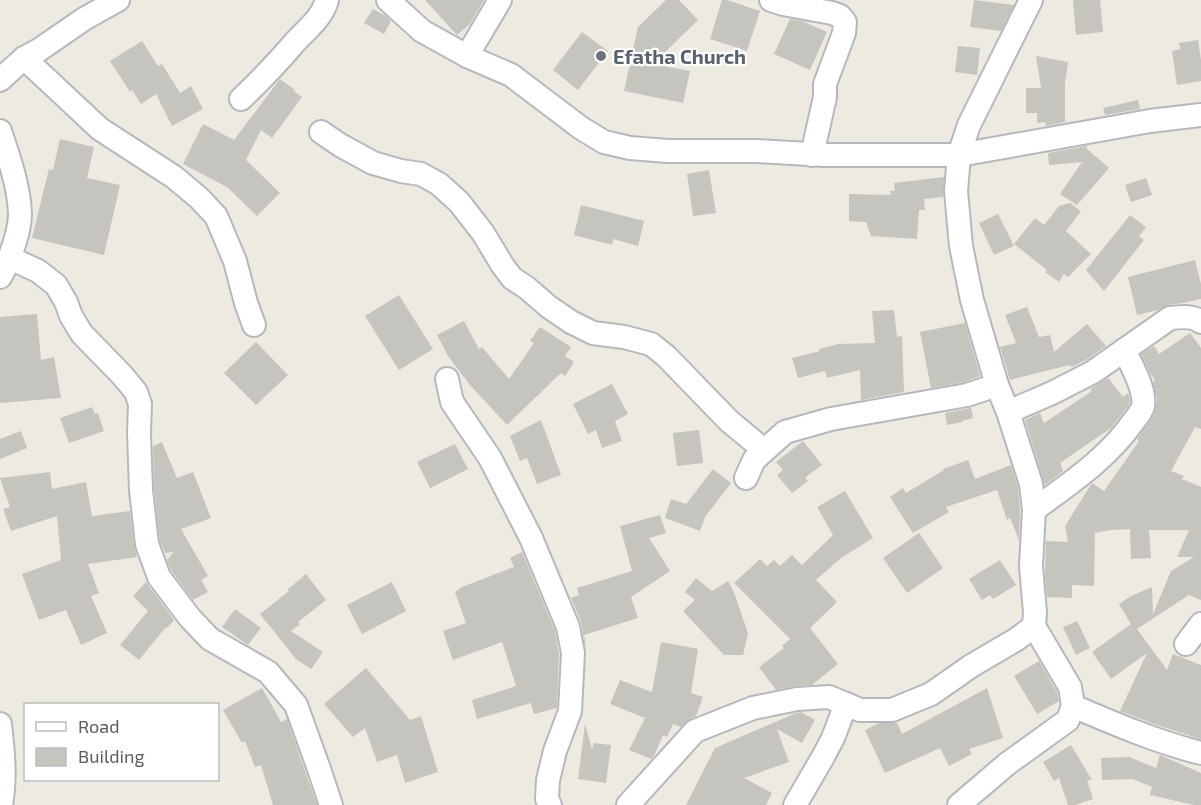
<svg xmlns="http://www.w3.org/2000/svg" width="1201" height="805" font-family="'Exo 2',sans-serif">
<rect width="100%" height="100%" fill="#eceae1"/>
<g fill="#c6c4be">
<polygon points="425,0 484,0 470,24 457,35"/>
<polygon points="666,0 679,0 698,20 653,64 690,71 683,103 624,91 638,27"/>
<polygon points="722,0 727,0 760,11 747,51 710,39"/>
<polygon points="974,0 1014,5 1001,31 970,27"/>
<polygon points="1073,0 1100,0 1103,32 1076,35"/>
<polygon points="373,9 386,16 391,21 384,34 364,23"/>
<polygon points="790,19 802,21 827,32 810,70 774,54"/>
<polygon points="582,32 608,51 578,90 553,70"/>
<polygon points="1198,40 1201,60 1201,81 1177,85 1172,51 1180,49 1179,43"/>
<polygon points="142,41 158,66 162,64 180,93 191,86 203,109 172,126 156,94 141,104 132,90 130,92 110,61"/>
<polygon points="958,46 980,48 977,75 955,72"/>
<polygon points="1036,56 1068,62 1065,83 1065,122 1046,126 1045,122 1037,123 1037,113 1026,113 1026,88 1041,88"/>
<polygon points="280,79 295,90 294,91 302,97 272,138 261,130 246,160 280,193 257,216 227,187 183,164 203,124 234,140"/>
<polygon points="1138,100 1140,109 1105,115 1103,108"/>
<polygon points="60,139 94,147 87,178 120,185 104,255 32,238 49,169 53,170"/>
<polygon points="1087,146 1087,149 1109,168 1077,205 1060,194 1082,162 1049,165 1048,153"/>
<polygon points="709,170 716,213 693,216 687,174"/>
<polygon points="944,177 943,197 924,199 925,210 919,210 917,239 871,236 866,222 849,221 849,194 891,195 890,191 895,191 894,183"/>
<polygon points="1146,178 1152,195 1131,202 1125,185"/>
<polygon points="1070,203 1081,211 1066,231 1091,254 1068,277 1064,274 1059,282 1045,272 1047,270 1014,244 1035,218 1044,225 1059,206"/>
<polygon points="581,205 644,221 638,246 613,239 612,245 574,235"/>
<polygon points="998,214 1014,246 994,255 979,223"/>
<polygon points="1130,215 1146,227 1139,236 1144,240 1104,291 1086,270"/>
<polygon points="1195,260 1201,284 1201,299 1183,303 1168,305 1158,310 1137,315 1128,277"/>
<polygon points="399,295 433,349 399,370 365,316"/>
<polygon points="1027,307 1039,337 1050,335 1054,352 1087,324 1106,346 1086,360 1072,367 1070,365 1010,380 1000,347 1016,343 1005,315"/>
<polygon points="894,310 897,337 902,336 904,392 861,400 860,370 827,378 825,371 798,378 792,358 820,351 819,349 838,344 875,343 872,311"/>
<polygon points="37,314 41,360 54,357 61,398 0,403 0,317"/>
<polygon points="464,321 479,349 482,347 509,379 534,343 530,341 540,327 571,347 565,356 574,362 565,376 561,373 507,425 470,385 448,356 437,335"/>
<polygon points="965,323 980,376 964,382 931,388 920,332"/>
<polygon points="1190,333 1201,348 1201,429 1195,427 1171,471 1184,476 1182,479 1201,487 1201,600 1189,595 1137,629 1167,670 1173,654 1201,665 1201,739 1200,739 1157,725 1120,711 1147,653 1111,679 1092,652 1131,624 1119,604 1131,596 1152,587 1153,614 1171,571 1194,557 1177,557 1189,530 1149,530 1151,558 1131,559 1130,529 1111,530 1095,533 1094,586 1072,585 1072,598 1047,597 1045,575 1046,541 1068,542 1065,526 1092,483 1104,491 1139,441 1137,439 1154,415 1157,400 1153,382 1155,380 1150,373 1141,354 1154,346 1159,354"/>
<polygon points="256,342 288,375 256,405 224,373"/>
<polygon points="1108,378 1123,397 1128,393 1130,400 1129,405 1111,428 1060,463 1061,465 1063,471 1045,485 1025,420 1040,413 1044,423 1092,391 1090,389"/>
<polygon points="612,384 628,414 615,421 622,441 602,448 596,430 588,434 573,404"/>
<polygon points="92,407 95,414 98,413 104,431 69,443 60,418"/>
<polygon points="971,408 973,418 962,421 963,422 947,425 945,413"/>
<polygon points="541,420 561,475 537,484 527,458 520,461 510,436"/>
<polygon points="699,430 703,463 677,466 673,433"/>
<polygon points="21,431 27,448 0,459 0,439"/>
<polygon points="803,441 822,465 805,478 808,481 792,493 777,475 783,470 776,462"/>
<polygon points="162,442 177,478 193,472 211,518 181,529 208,576 201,580 208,592 193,600 171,570 167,560 174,552 165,553 160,541 154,489 153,446"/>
<polygon points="455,444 468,469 430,488 417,462"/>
<polygon points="968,460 975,479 1011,465 1018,487 1020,510 1019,540 1010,518 1007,520 997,490 946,507 949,512 913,533 890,497 903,488 906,493 944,470 943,469"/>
<polygon points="713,469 731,483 705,517 700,531 665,518 671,499 686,504"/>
<polygon points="50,472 52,489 86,482 92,516 130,511 134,545 137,557 88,564 99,593 91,596 107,633 81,645 66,610 39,620 22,574 61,560 57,516 11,531 3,509 10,507 0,478"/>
<polygon points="845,491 873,538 841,558 816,580 837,602 810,628 838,664 812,685 794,686 776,690 759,667 784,648 782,646 790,639 734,583 760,559 767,566 774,560 780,566 792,555 802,565 833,535 817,507"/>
<polygon points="660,515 666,533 649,538 670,571 631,597 638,618 584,635 586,645 585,645 581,622 571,598 579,595 577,588 632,571 620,526"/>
<polygon points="919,533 943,568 907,593 883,558"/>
<polygon points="522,552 555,631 559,654 557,708 534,714 531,703 477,719 472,700 516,686 502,642 453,660 443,631 466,623 455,592 462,587 514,567 510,558"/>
<polygon points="1000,560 1016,585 993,599 990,595 982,600 969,579"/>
<polygon points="306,574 326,600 298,622 300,624 291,631 323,652 311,669 296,659 260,614 289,591 287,590"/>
<polygon points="696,578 712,591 728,581 733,590 748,633 743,655 724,655 683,611 695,600 685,592"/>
<polygon points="146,582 174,620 167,628 166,627 139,660 120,645 148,611 133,596"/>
<polygon points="392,582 406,611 362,634 347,605"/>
<polygon points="235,609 261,628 248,645 222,627"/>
<polygon points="1077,621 1090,648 1076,655 1063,627"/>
<polygon points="661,642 698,649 691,693 703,697 696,716 690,719 681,727 673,724 667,737 663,735 654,756 651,759 629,750 645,718 610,704 620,680 652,692"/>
<polygon points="1039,661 1057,692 1059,701 1037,714 1014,676"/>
<polygon points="366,668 410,720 421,716 438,772 405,783 397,755 377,762 365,728 353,737 324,704"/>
<polygon points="262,688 281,722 287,719 317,805 273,805 261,765 255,767 245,741 242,743 223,710"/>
<polygon points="987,688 1003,738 969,749 972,754 949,766 940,748 885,773 865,730 879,723 897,723 902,734"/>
<polygon points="801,712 815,720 802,743 777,729 789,762 744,778 772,793 766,805 686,805 715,748 796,713"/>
<polygon points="585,724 592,749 594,743 611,745 606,783 578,779"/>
<polygon points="1071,745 1092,780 1087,780 1093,799 1075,805 1068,805 1059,778 1054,781 1043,762"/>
<polygon points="1160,755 1201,773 1201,805 1194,805 1150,795 1152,787 1133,779 1102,780 1101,758 1129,757 1156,768"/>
</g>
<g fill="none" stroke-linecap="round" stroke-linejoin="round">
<defs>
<g id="minor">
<polyline points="388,0 422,31 467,56 511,75 581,128 604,142 630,148 668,151 757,151 825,155 959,155 1150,121 1201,115"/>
<polyline points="771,0 783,4 832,13 840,16 845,22 844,33 825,84 825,97 812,155"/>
<polyline points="467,56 500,0"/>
<polyline points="24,58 100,129 174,177 199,198 216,216 235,261 246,303 254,325"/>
<polyline points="0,80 24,58 39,50 84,19 118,0"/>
<path d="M241 99C261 80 279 61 296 41 308 28 322 18 327 0"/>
<path d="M0 131C9 158 19 186 20 214 20 228 15 243 10 256 7 263 5 270 0 277"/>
<polyline points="321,132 340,145 373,163 401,171 421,174 439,184 459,202 483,233 503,266 512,278 527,288 549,307 571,322 593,333 624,337 651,344 666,356 729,421 764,450"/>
<polyline points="10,258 38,271 56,285 66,302 71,316 82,334 122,375 136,392 140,404 139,433 141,490 147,544 159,577 190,618 210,639 268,672 296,705 319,769 331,805"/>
<polyline points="447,379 452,402 490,458 531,538 568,627 573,653 570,711 555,751 548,780 547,799 550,805"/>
<path d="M1008 412 1052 393 1093 372 1170 318C1181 317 1193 315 1201 322"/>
<polyline points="746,478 754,460 785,432 831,419 967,395 997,385"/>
<path d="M1034 510C1070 483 1107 459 1133 422 1137 417 1142 411 1143 406 1146 390 1131 364 1124 350"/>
<polyline points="1186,644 1201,624"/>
<path d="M1073 706C1115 724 1157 742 1201 753"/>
<path d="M0 724C3 751 6 778 1 805"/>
<polyline points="628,805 695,731 753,708 797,699 829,697 860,710 892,710 931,694 971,666 1017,639 1034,626 1035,613 1031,566 1034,510 1031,484 1008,412 997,385 972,300 961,246 956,191 959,155 969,125 1031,0"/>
<polyline points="795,805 823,757 833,738 846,704"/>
<polyline points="959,805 1007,764 1068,720 1073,706 1070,687 1034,626"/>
</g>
</defs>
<use href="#minor" stroke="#b6b8bd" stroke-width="26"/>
<use href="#minor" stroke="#fff" stroke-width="22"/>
</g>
<circle fill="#6b7280" stroke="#fff" stroke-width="2" cx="601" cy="56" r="6"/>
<g text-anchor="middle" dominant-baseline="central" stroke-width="4.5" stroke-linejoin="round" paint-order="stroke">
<g font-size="20" font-weight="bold" fill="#5b616d" stroke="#fff" text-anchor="start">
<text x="613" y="56">Efatha Church</text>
</g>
</g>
<rect x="24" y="703" width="195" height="78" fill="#ffffff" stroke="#bdbec0" stroke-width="1.5"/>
<rect x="36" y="722" width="30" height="9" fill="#ffffff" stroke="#bdbec0" stroke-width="1.5"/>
<text x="78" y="733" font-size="18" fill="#595c61">Road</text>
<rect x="36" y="748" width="30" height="18" fill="#c6c4be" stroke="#bdbec0" stroke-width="1.5"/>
<text x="78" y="763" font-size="18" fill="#595c61">Building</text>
</svg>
